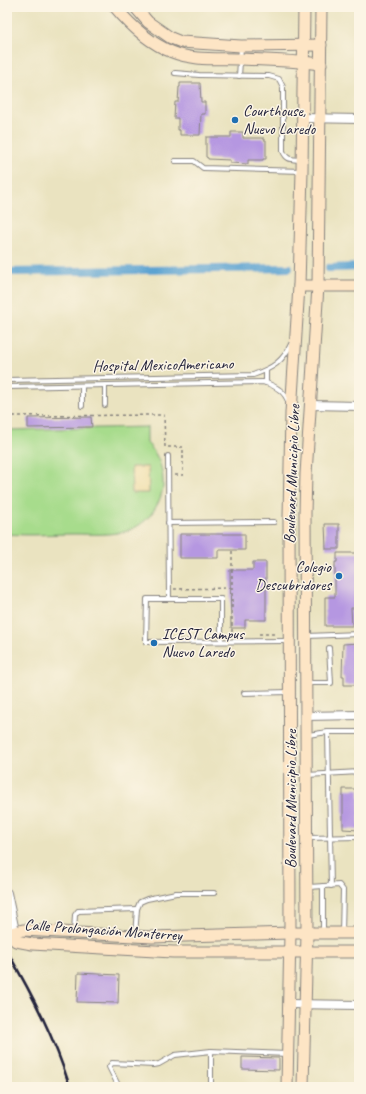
<svg xmlns="http://www.w3.org/2000/svg" width="366" height="1094" font-family="Caveat,sans-serif">
<rect width="100%" height="100%" fill="#fcf5e5"/>
<filter id="ink" filterUnits="userSpaceOnUse"><feTurbulence type="fractalNoise" baseFrequency=".025" numOctaves="2"/><feDisplacementMap in="SourceGraphic" scale="8" xChannelSelector="R" yChannelSelector="G"/><feConvolveMatrix kernelMatrix="1 2 1 2 8 2 1 2 1" color-interpolation-filters="sRGB"/></filter>
<filter id="wash" filterUnits="userSpaceOnUse"><feTurbulence type="fractalNoise" baseFrequency=".012" numOctaves="4" result="noise"/><feDisplacementMap in="SourceGraphic" scale="16" xChannelSelector="R" yChannelSelector="G"/><feGaussianBlur stdDeviation="0.9" result="paint"/><feColorMatrix in="noise" values="0 0 0 0 0 0 0 0 0 0 0 0 0 0 0 0 0 1.4 0 .05"/><feComposite in="paint" operator="in"/></filter>
<g filter="url(#wash)">
<rect width="100%" height="100%" fill="#eae3c0"/>
<path fill="#a7dc8c" stroke="#647f64" d="M147 427V443C159 455 164 471 163 487 160 506 147 524 129 530 112 536 91 534 74 534 52 534 29 536 7 534V430Z"/>
<polygon fill="#eeda9e" stroke="#887e6c" points="131,467 148,467 149,493 132,493"/>
<g fill="none" stroke-linecap="round" stroke-linejoin="round">
<g stroke="#5aa2d1" stroke-width="8">
<polyline points="329,268 359,267"/>
<polyline points="7,272 289,268"/>
</g>
</g>
<g id="blocks">
<g fill="#b597e1">
<polygon points="180,83 200,83 201,102 205,102 205,114 201,114 200,135 180,135 180,130 178,130 178,118 174,118 175,102 178,102 179,87 180,87"/>
<polygon points="231,132 243,132 243,138 264,138 264,140 266,140 266,159 263,159 263,160 248,160 248,164 230,163 230,160 208,159 208,158 206,157 206,137 231,137"/>
<polygon points="91,417 92,427 28,428 28,418"/>
<polygon points="325,524 339,524 339,549 326,549"/>
<polygon points="180,534 245,534 245,550 218,550 218,558 180,558"/>
<polygon points="337,553 359,553 359,608 351,608 352,626 325,626 325,597 335,597 335,562 337,562"/>
<polygon points="253,562 266,562 266,620 245,620 245,628 231,628 230,570 253,570"/>
<polygon points="359,643 359,685 344,685 344,676 342,676 343,644"/>
<polygon points="343,789 359,789 359,830 343,829"/>
<polygon points="78,973 119,975 118,1003 77,1002"/>
<polygon points="242,1057 279,1058 279,1070 242,1069"/>
</g>
</g>
</g>
<g filter="url(#ink)">
<use href="#blocks" fill-opacity="0" stroke="#86827e" stroke-width="1"/>
<g fill="none" stroke-linecap="round" stroke-linejoin="round">
<defs>
<g id="lane">
<path d="M175 73 199 75 269 76 279 79 283 87V151C287 161 292 159 302 160"/>
<polyline points="239,76 241,47"/>
<polyline points="175,161 194,161 203,168 302,171"/>
<polyline points="266,370 266,383"/>
<path d="M7 380 253 375C273 368 283 362 292 342"/>
<polyline points="105,385 105,405"/>
<polyline points="82,386 82,406"/>
<path d="M7 387 263 382C273 385 285 390 288 402"/>
<polyline points="168,456 169,599"/>
<polyline points="168,523 274,522"/>
<polyline points="307,636 359,634"/>
<polyline points="221,641 221,599 147,599 146,642 289,641"/>
<polyline points="306,683 331,683 329,648"/>
<polyline points="244,693 289,692"/>
<polyline points="328,732 331,886"/>
<polyline points="308,735 328,732 359,732"/>
<polyline points="307,775 359,772"/>
<polyline points="307,838 359,837"/>
<polyline points="309,887 339,885 343,890 342,933"/>
<polyline points="74,932 75,915 78,911 137,909"/>
<polyline points="323,933 323,886"/>
<polyline points="135,936 137,909 140,902 147,899 176,893 214,893"/>
<polyline points="119,1087 109,1067 112,1063 154,1065 159,1064 175,1055 211,1051"/>
<polyline points="211,1087 211,1051 288,1054"/>
</g>
<g id="street">
<polyline points="302,118 359,119"/>
<polyline points="311,405 359,406"/>
<polyline points="306,716 359,715"/>
<polyline points="7,893 16,936"/>
<polyline points="289,1004 359,1005"/>
</g>
<g id="secondary">
<path d="M115 7C131 26 149 43 172 52 194 61 218 58 241 59 268 60 294 61 321 64"/>
<polyline points="135,7 148,22 171,38 181,42 241,46 321,45"/>
<polyline points="299,286 359,286"/>
<polyline points="7,934 23,930 152,937 290,933 359,933"/>
<polyline points="8,934 16,941 32,944 173,952 359,952"/>
<polyline points="287,1087 290,933 289,518 291,413 299,286 302,171 304,7"/>
<polyline points="303,1087 307,934 305,513 306,474 318,286 321,7"/>
</g>
</defs>
<use href="#lane" stroke="#86827e" stroke-width="6"/>
<use href="#street" stroke="#86827e" stroke-width="10"/>
<use href="#secondary" stroke="#86827e" stroke-width="13"/>
<g stroke="#86827e" stroke-width="1.5" stroke-dasharray="3 3" stroke-linecap="butt">
<polyline points="7,416 164,415 165,447 183,447 183,475 174,475"/>
<polyline points="232,551 232,635"/>
<polyline points="174,589 232,588"/>
<polyline points="259,634 277,634"/>
</g>
<use href="#lane" stroke="#fff" stroke-width="4"/>
<use href="#street" stroke="#fff" stroke-width="8"/>
<use href="#secondary" stroke="#fde5c5" stroke-width="11"/>
<path stroke="#22223b" stroke-width="2.5" d="M7 951C33 996 54 1037 70 1087"/>
</g>
</g>
<g fill="#1f6fb2" stroke="#fcf5e5" stroke-width="1.5">
<circle cx="235" cy="120" r="4"/>
<circle cx="339" cy="576" r="4"/>
<circle cx="154" cy="643" r="4"/>
</g>
<g text-anchor="middle" dominant-baseline="central" stroke-width="3" stroke-linejoin="round" paint-order="stroke">
<g font-size="16" fill="#22223b" stroke="#fcf5e5" text-anchor="start">
<text x="243" y="111">Courthouse,<tspan x="243" dy="18">Nuevo Laredo</tspan></text>
<text x="331" y="567" text-anchor="end">Colegio<tspan x="331" dy="18">Descubridores</tspan></text>
<text x="162" y="634">ICEST Campus<tspan x="162" dy="18">Nuevo Laredo</tspan></text>
</g>
<g font-size="16" fill="#22223b" stroke="#fcf5e5">
<text transform="translate(163 365) rotate(-1)">Hospital MexicoAmericano</text>
<text transform="translate(292 474) rotate(-88)">Boulevard Municipio Libre</text>
<text transform="translate(291 799) rotate(-90)">Boulevard Municipio Libre</text>
<text transform="translate(103 930) rotate(4)">Calle Prolongación Monterrey</text>
</g>
</g>
<rect width="366" height="1094" fill="none" stroke="#fcf5e5" stroke-width="24"/>
</svg>
